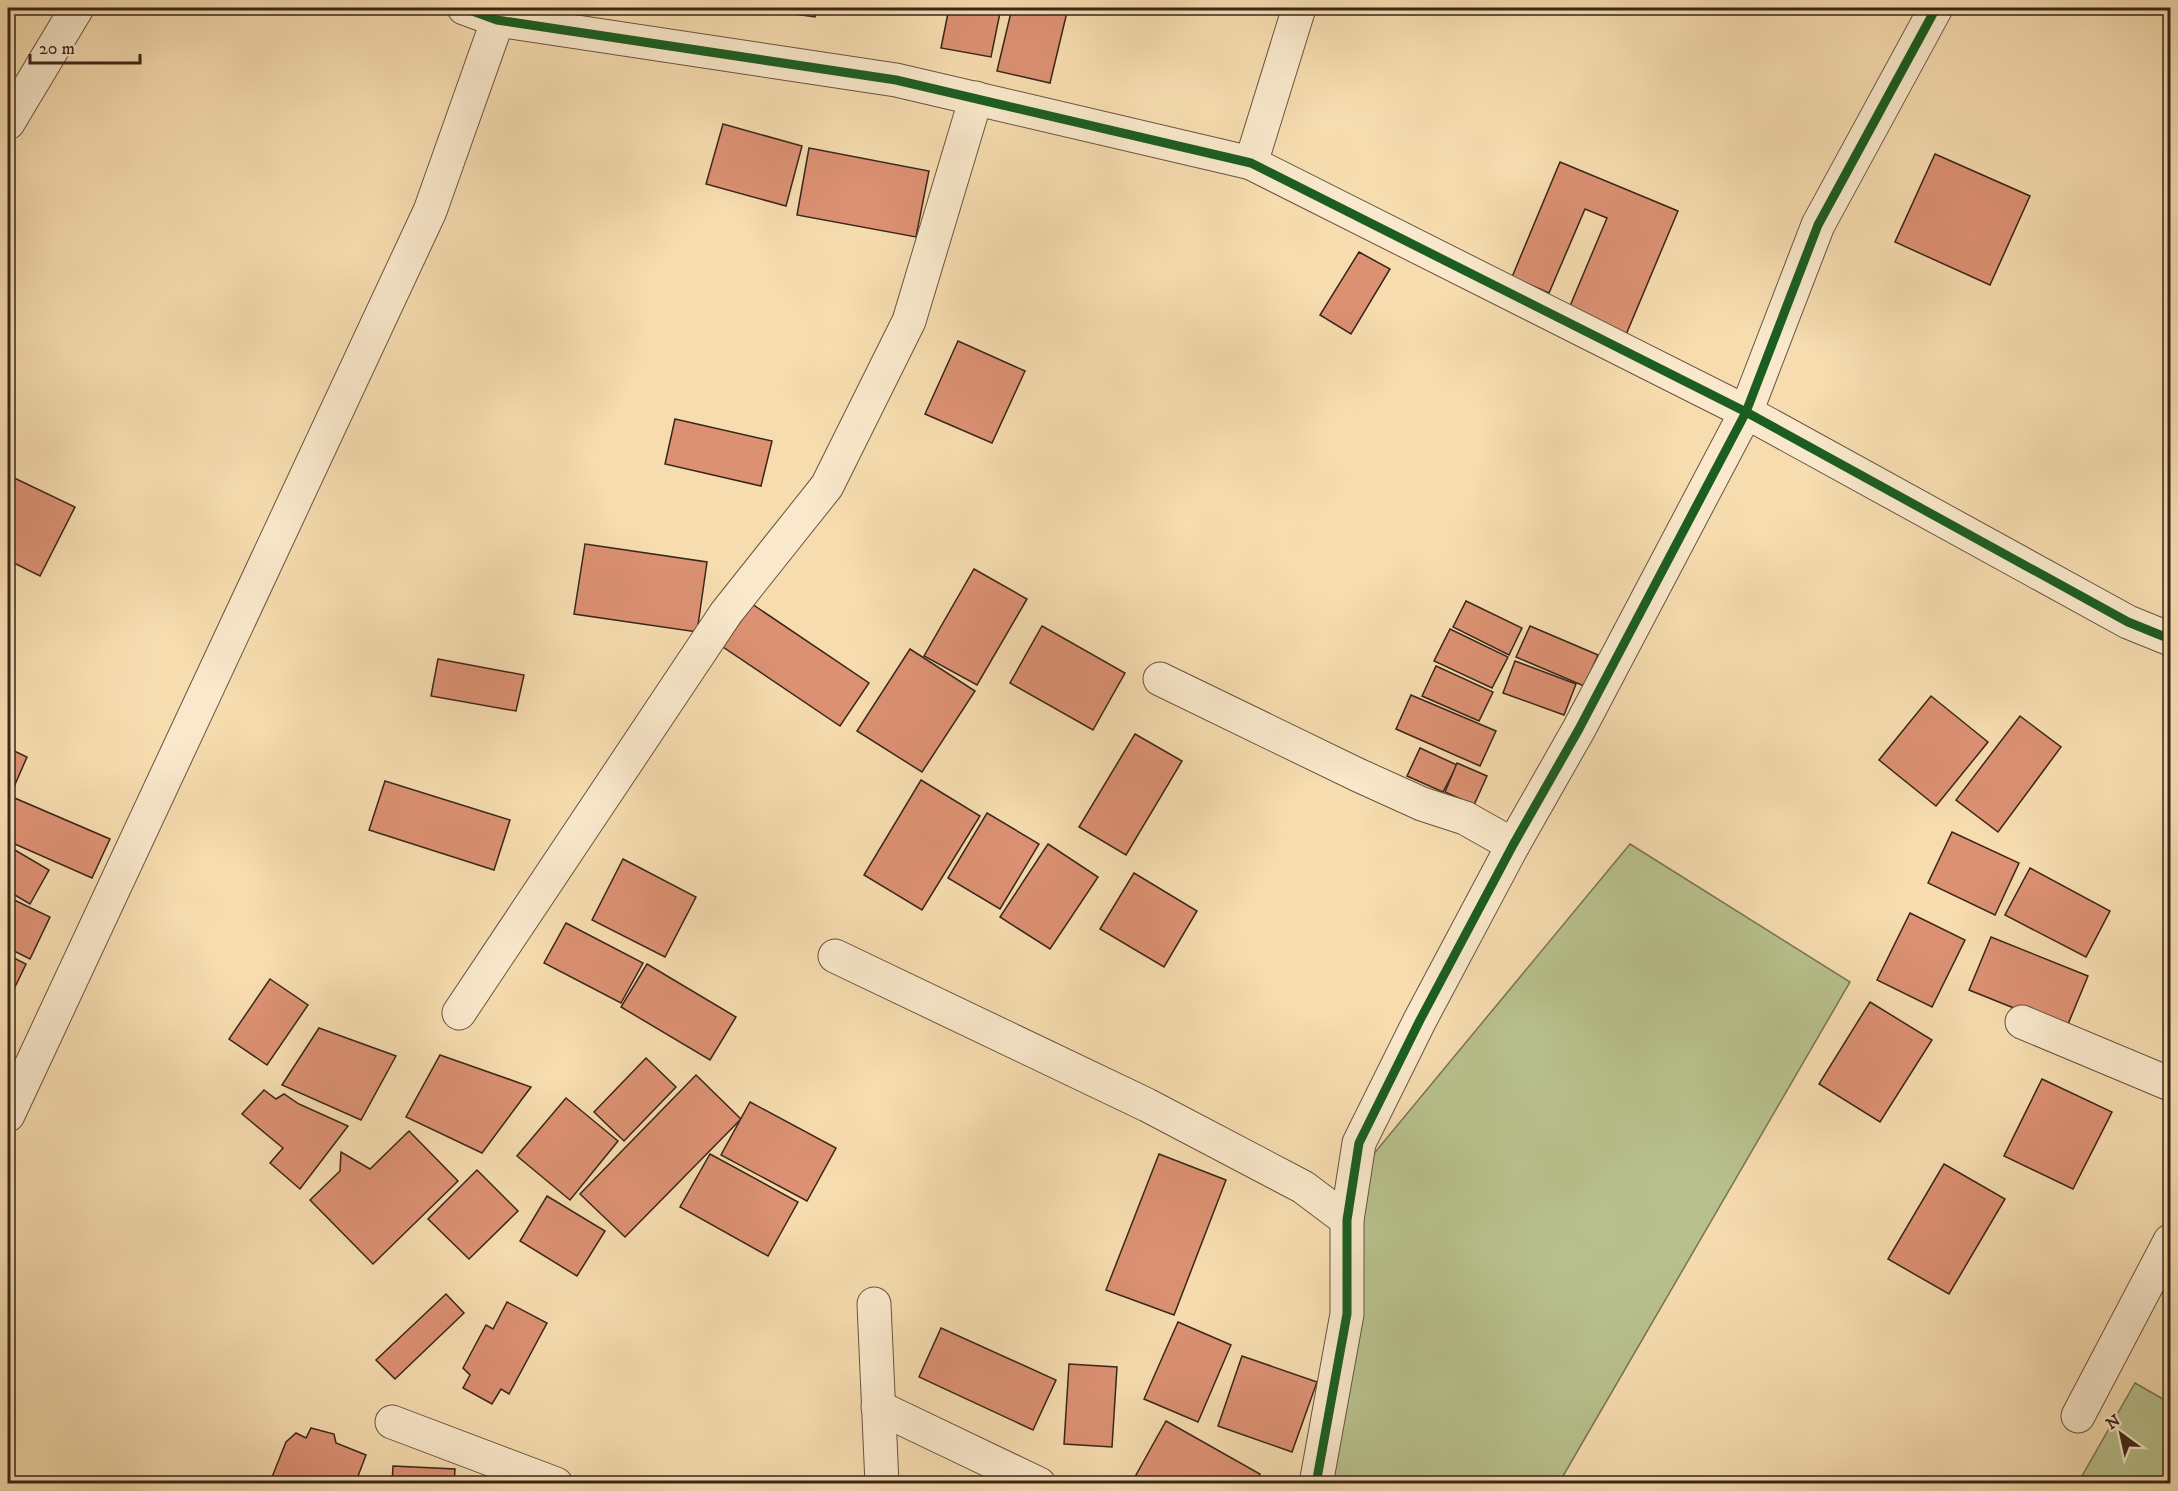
<svg xmlns="http://www.w3.org/2000/svg" width="2178" height="1491" font-family="'IM FELL DW Pica',serif">
<rect width="100%" height="100%" fill="#f6dcaf"/>
<filter id="stains"><feTurbulence type="fractalNoise" baseFrequency=".00333" numOctaves="4"/><feColorMatrix values="0 0 0 0 .2 0 0 0 0 .09 0 0 0 0 .02 0 0 0 .5 -.17"/></filter>
<radialGradient id="worn" r=".72"><stop offset=".6" stop-color="#630" stop-opacity="0"/><stop offset="1" stop-color="#630" stop-opacity=".3"/></radialGradient>
<g fill="#b8c18d" stroke="#787454" stroke-width="1.5">
<polygon points="1630,844 1850,982 1559,1483 1318,1484 1367,1162"/>
<polygon points="2135,1383 2170,1403 2170,1483 2078,1483"/>
</g>
<g fill="#dc9173" stroke="#39261a" stroke-width="1.5">
<polygon points="773,8 817,8 815,17 773,11"/>
<polygon points="949,8 1001,8 991,57 941,48"/>
<polygon points="1012,8 1068,8 1050,83 997,71"/>
<polygon points="723,124 802,146 786,206 706,184"/>
<polygon points="809,148 929,171 916,237 797,215"/>
<polygon points="1935,154 2030,196 1990,285 1895,242"/>
<polygon points="1560,162 1678,211 1625,337 1567,313 1607,218 1585,209 1549,293 1512,277"/>
<polygon points="1359,252 1390,269 1351,334 1320,315"/>
<polygon points="958,341 1025,371 992,443 925,414"/>
<polygon points="675,419 772,441 761,486 665,464"/>
<polygon points="8,475 75,507 40,576 8,560"/>
<polygon points="585,544 707,562 697,632 574,614"/>
<polygon points="974,569 1027,599 977,685 924,656"/>
<polygon points="1466,601 1522,628 1509,655 1453,627"/>
<polygon points="752,604 869,683 840,726 723,647"/>
<polygon points="1042,626 1125,673 1093,730 1010,683"/>
<polygon points="1530,626 1598,655 1584,686 1516,657"/>
<polygon points="1450,629 1508,657 1492,688 1434,661"/>
<polygon points="910,649 975,691 922,772 857,731"/>
<polygon points="438,659 524,675 516,711 431,696"/>
<polygon points="1515,661 1576,684 1564,715 1503,693"/>
<polygon points="1436,666 1493,692 1479,721 1422,696"/>
<polygon points="1411,695 1496,731 1480,766 1396,729"/>
<polygon points="1931,696 1988,742 1936,806 1879,760"/>
<polygon points="2020,716 2061,747 1998,832 1956,800"/>
<polygon points="1135,734 1182,761 1126,855 1079,827"/>
<polygon points="8,748 27,757 10,796 110,839 92,878 8,841"/>
<polygon points="1420,748 1457,765 1443,792 1407,776"/>
<polygon points="1457,763 1487,776 1474,805 1445,792"/>
<polygon points="921,780 980,816 922,910 864,875"/>
<polygon points="385,781 510,820 494,870 369,830"/>
<polygon points="987,813 1039,844 1000,909 948,878"/>
<polygon points="1952,832 2019,863 1995,915 1928,883"/>
<polygon points="1048,844 1098,877 1050,949 1000,917"/>
<polygon points="8,846 49,870 30,904 8,891"/>
<polygon points="623,859 696,897 665,957 592,920"/>
<polygon points="2030,868 2110,911 2086,957 2005,915"/>
<polygon points="1134,873 1197,911 1164,967 1100,929"/>
<polygon points="8,897 50,917 30,959 8,948"/>
<polygon points="1910,913 1965,940 1932,1007 1877,980"/>
<polygon points="566,923 643,963 621,1003 544,963"/>
<polygon points="1991,937 2088,976 2066,1029 1969,990"/>
<polygon points="8,955 26,964 14,989 8,986"/>
<polygon points="647,964 736,1017 710,1060 621,1007"/>
<polygon points="270,979 308,1005 267,1065 229,1039"/>
<polygon points="1870,1002 1932,1040 1880,1122 1819,1084"/>
<polygon points="319,1028 396,1056 361,1120 282,1085"/>
<polygon points="440,1055 531,1087 482,1153 406,1117"/>
<polygon points="646,1058 676,1087 624,1141 594,1112"/>
<polygon points="696,1075 741,1119 625,1237 580,1194"/>
<polygon points="2042,1079 2112,1112 2073,1189 2004,1156"/>
<polygon points="264,1090 276,1099 284,1094 299,1104 348,1126 300,1189 270,1163 283,1148 242,1114"/>
<polygon points="566,1098 618,1141 570,1200 517,1156"/>
<polygon points="750,1102 836,1148 807,1201 721,1155"/>
<polygon points="409,1131 458,1181 373,1264 310,1200 340,1171 341,1152 370,1169"/>
<polygon points="710,1154 798,1202 768,1256 680,1207"/>
<polygon points="1159,1154 1226,1180 1174,1315 1106,1290"/>
<polygon points="1944,1164 2005,1199 1949,1294 1888,1259"/>
<polygon points="477,1170 518,1211 469,1259 428,1219"/>
<polygon points="547,1196 605,1231 577,1276 520,1241"/>
<polygon points="446,1294 464,1313 395,1379 376,1360"/>
<polygon points="507,1302 547,1323 509,1394 501,1389 492,1404 463,1388 470,1375 463,1368 486,1325 493,1329"/>
<polygon points="1178,1322 1231,1345 1198,1422 1144,1399"/>
<polygon points="941,1328 1056,1380 1033,1430 919,1377"/>
<polygon points="1242,1356 1317,1382 1292,1452 1218,1426"/>
<polygon points="1069,1364 1117,1367 1112,1447 1064,1444"/>
<polygon points="1166,1421 1260,1474 1254,1484 1131,1484"/>
<polygon points="311,1428 334,1434 336,1443 366,1455 355,1484 288,1484 272,1477 286,1442 296,1433 306,1438"/>
<polygon points="393,1466 455,1469 454,1484 392,1484"/>
</g>
<g fill="none" stroke-linecap="round" stroke-linejoin="round">
<defs>
<g id="minor">
<polyline points="464,8 497,20 896,80 1251,163 1746,412 2128,622 2170,639"/>
<polyline points="8,123 77,8"/>
<polyline points="1251,163 1299,8"/>
<polyline points="1160,679 1358,775 1422,804 1465,818 1513,845"/>
<polyline points="835,956 1147,1105 1303,1187 1347,1220"/>
<polyline points="459,1013 726,613 827,486 909,321 976,98"/>
<polyline points="2022,1022 2170,1084"/>
<polyline points="8,1115 430,211 502,8"/>
<polyline points="874,1304 882,1484"/>
<polyline points="878,1407 1039,1484"/>
<polyline points="2078,1416 2170,1241"/>
<polyline points="392,1422 556,1484"/>
<polyline points="1316,1484 1347,1314 1347,1220 1359,1143 1420,1020 1513,845 1579,729 1746,412 1818,225 1936,8"/>
</g>
</defs>
<use href="#minor" stroke="#68543f" stroke-width="35"/>
<use href="#minor" stroke="#f9e8cb" stroke-width="33"/>
<defs>
<g id="cycleway">
<polyline points="464,8 497,20 896,80 1251,163 1746,412 2128,622 2170,639"/>
<polyline points="1316,1484 1347,1314 1347,1220 1359,1143 1420,1020 1513,845 1579,729 1746,412 1818,225 1936,8"/>
</g>
</defs>
<use href="#cycleway" stroke="#f9e8cb" stroke-width="13"/>
<use href="#cycleway" stroke="#1b5e20" stroke-width="9"/>
</g>
<rect width="2178" height="1491" fill="none" stroke="#f6dcaf" stroke-width="30"/>
<rect x="9" y="9" width="2160" height="1473" fill="none" stroke="#39261a" stroke-width="3"/>
<rect x="15" y="15" width="2148" height="1461" fill="none" stroke="#39261a" stroke-width="1.5"/>
<g transform="translate(2121 1434) rotate(327)" stroke="#f9e8cb" stroke-width="4.5" paint-order="stroke">
<path d="M0-4.5L10 22L0 15L-10 22Z" fill="#39261a"/>
<text y="-9" font-size="16" font-weight="bold" text-anchor="middle" fill="#39261a">N</text>
</g>
<path d="M30 54v9h110v-9" fill="none" stroke="#39261a" stroke-width="3"/>
<text x="39" y="54" font-size="18" fill="#39261a" stroke="#f9e8cb" stroke-width="4.5" paint-order="stroke">20 m</text>
<rect width="100%" height="100%" filter="url(#stains)"/>
<rect width="100%" height="100%" fill="url(#worn)"/>
</svg>
